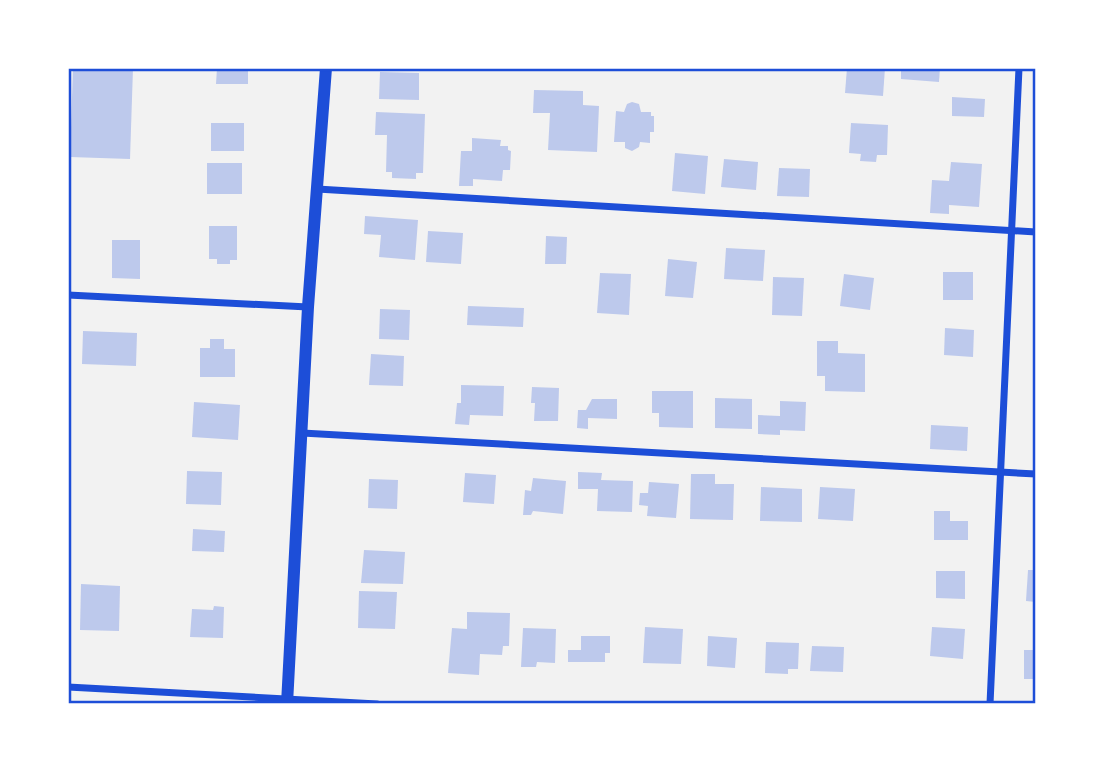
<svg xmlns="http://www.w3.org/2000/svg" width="1104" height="772" font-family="Lora,serif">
<rect width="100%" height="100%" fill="#f2f2f2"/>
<g fill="#bdc9ec">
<polygon points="73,68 133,68 130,159 70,157"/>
<polygon points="217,68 248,68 248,84 216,84"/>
<polygon points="847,68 885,68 883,96 845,93"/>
<polygon points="901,68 940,68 939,82 901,79"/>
<polygon points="380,72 419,73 419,100 379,99"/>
<polygon points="534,90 583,91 583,105 599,106 597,152 548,150 550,113 533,113"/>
<polygon points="952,97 985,99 984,117 952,116"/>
<polygon points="632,102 639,104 641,112 651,112 651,116 654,116 654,132 650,132 650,143 640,142 639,147 632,151 625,148 625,142 614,142 616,111 624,112 627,104"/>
<polygon points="376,112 425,114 423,173 416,173 416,179 392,178 392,172 386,172 387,135 375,135"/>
<rect x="211" y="123" width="33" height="28"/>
<polygon points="851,123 888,125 887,155 877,155 876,162 860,161 861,154 849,153"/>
<polygon points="472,138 501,140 500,146 508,146 508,150 511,151 510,170 503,170 502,181 473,179 473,186 459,186 461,151 472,151"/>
<polygon points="675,153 708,156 705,194 672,191"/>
<polygon points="724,159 758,162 756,190 721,187"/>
<polygon points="951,162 982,164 979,207 949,205 949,214 930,213 932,180 949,181"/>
<rect x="207" y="163" width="35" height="31"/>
<polygon points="779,168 810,169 809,197 777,196"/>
<polygon points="365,216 418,220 415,260 379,257 381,235 364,234"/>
<polygon points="209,226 237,226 237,260 230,260 230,264 217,264 217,259 209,259"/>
<polygon points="428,231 463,233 461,264 426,262"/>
<polygon points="546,236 567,237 566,264 545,264"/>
<polygon points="112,240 140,240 140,279 112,278"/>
<polygon points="726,248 765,250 763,281 724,279"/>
<polygon points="668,259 697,262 693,298 665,296"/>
<rect x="943" y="272" width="30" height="28"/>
<polygon points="600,273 631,274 629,315 597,313"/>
<polygon points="844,274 874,278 870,310 840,306"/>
<polygon points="773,277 804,278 802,316 772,315"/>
<polygon points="468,306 524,308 523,327 467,325"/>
<polygon points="380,309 410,310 409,340 379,339"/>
<polygon points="945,328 974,330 973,357 944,355"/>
<polygon points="83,331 137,333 136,366 82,364"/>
<polygon points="210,339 224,339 224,349 235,349 235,377 200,377 200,348 210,348"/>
<polygon points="817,341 838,341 838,353 865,354 865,392 825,391 825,376 817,376"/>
<polygon points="371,354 404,356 403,386 369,385"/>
<polygon points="461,385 504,386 503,416 470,415 469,425 455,424 457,403 461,403"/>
<polygon points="532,387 559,388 558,421 534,421 535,403 531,403"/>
<polygon points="652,391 693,391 693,428 659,427 659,413 652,413"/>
<polygon points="715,398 752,399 752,429 715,428"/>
<polygon points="592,399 617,399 617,419 588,418 588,429 577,428 578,410 586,410"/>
<polygon points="780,401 806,402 805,431 780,430 780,435 758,434 758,415 780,416"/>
<polygon points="194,402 240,405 238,440 192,437"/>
<polygon points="931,425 968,427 967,451 930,449"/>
<polygon points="187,471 222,472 221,505 186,504"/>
<polygon points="578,472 602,473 601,480 633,481 632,512 597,511 598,489 578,489"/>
<polygon points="465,473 496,475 494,504 463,502"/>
<polygon points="691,474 715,474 715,484 734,484 733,520 690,519"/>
<polygon points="533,478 566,481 563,514 533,511 531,515 523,515 525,490 531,491"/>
<polygon points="369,479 398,480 397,509 368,508"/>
<polygon points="649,482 679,484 676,518 647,516 648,506 639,505 640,493 648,493"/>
<polygon points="761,487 802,489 802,522 760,521"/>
<polygon points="820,487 855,489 853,521 818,519"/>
<polygon points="934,511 950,511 950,521 968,521 968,540 934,540"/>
<polygon points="193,529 225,531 224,552 192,551"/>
<polygon points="364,550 405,552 403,584 361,583"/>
<polygon points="1028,570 1036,570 1036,602 1026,601"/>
<polygon points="936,571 965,571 965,599 936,598"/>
<polygon points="81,584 120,586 119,631 80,630"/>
<polygon points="359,591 397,592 395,629 358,628"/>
<polygon points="214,606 224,607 223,638 190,637 192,609 213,610"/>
<polygon points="467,612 510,613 509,646 503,646 502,655 480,654 479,675 448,673 452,628 467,629"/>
<polygon points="645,627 683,629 681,664 643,663"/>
<polygon points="932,627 965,629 963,659 930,656"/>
<polygon points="523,628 556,629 555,663 537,662 536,667 521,667"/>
<polygon points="581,636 610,636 610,653 605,653 605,662 568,662 568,650 581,650"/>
<polygon points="708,636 737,638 735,668 707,666"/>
<polygon points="766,642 799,643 798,669 788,669 788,674 765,673"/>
<polygon points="812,646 844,647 843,672 810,671"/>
<rect x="1024" y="650" width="12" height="29"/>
</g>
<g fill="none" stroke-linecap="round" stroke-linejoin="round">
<g stroke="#1d4ed8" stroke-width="7">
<polyline points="317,189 1036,232"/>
<polyline points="68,295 308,307"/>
<polyline points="302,433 1036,474"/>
<polyline points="68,687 377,704"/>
<polyline points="990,704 1019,68"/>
</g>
<polyline stroke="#1d4ed8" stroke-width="12" points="287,704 308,307 326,68"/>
</g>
<rect width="1104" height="772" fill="none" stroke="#ffffff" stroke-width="140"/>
<rect x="70" y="70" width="964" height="632" fill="none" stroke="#1d4ed8" stroke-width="2.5"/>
</svg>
